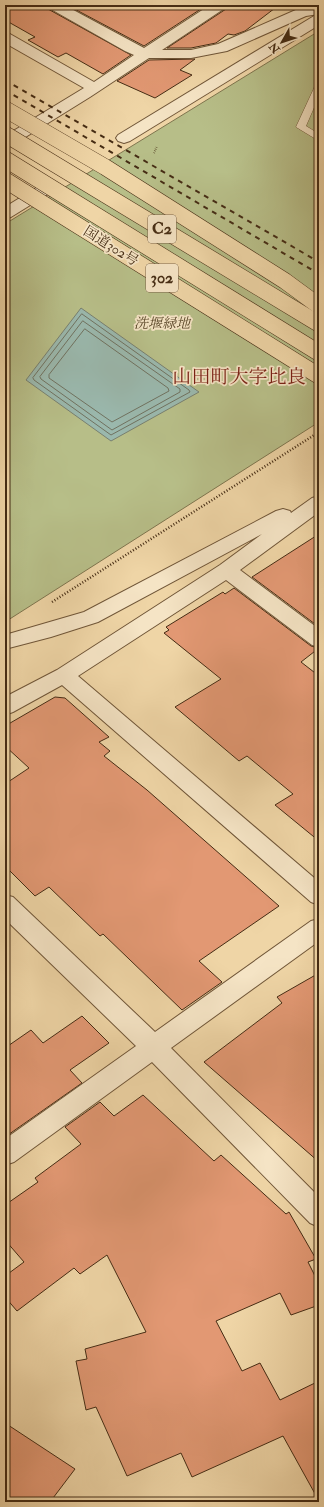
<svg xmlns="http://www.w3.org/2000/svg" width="324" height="1507" font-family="'IM FELL Double Pica','Noto Serif JP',serif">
<rect width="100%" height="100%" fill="#efd5a6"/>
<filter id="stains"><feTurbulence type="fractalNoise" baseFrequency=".005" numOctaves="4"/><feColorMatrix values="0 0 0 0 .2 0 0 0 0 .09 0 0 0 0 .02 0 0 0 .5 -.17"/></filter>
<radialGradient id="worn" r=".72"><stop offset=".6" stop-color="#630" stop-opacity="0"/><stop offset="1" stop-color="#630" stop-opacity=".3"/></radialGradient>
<polygon fill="#b7be88" stroke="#7e754e" points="319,31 319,422 5,622 5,224"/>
<polygon fill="#9ab8ad" stroke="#788070" points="81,308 199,392 111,441 26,380"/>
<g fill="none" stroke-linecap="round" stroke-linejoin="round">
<g stroke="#707260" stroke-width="1">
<polygon points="82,314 189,390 190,392 111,435 34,380 33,378"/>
<polygon points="83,321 180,389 180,392 112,430 41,379 40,377"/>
<polygon points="85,329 168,388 169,391 112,422 49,378 49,375"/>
</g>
</g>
<g fill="#e29873" stroke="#452c14">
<polygon points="5,5 46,5 48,9 131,55 103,74 66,53 58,57 28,40 35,37 5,20"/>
<polygon points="67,5 207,5 144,46"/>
<polygon points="228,5 279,5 245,31 234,35 228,34 216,43 191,48 167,48 226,9"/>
<polygon points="195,59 180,70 192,75 155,98 117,81 149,60"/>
<polygon points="319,534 319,627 252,577"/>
<polygon points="234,588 311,646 319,648 301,662 319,676 319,841 275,805 293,794 247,756 239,761 175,707 221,679 164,633 169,630 166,627 223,592 225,594"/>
<polygon points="55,697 65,698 109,737 99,742 110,751 104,756 147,790 279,906 199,961 222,982 182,1010 103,934 100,936 49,887 35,896 5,866 5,784 29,768 5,746 5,726"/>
<polygon points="319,973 319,1162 204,1062 282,1003 277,997"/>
<polygon points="82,1016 109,1043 70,1070 82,1083 5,1137 5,1048 31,1030 43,1043"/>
<polygon points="143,1095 214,1161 221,1155 286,1214 289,1212 316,1259 308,1262 319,1284 319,1305 291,1315 280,1293 216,1321 242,1371 260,1363 280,1400 319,1381 319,1501 283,1436 192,1477 181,1453 127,1476 96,1407 86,1410 76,1361 87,1359 85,1349 146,1332 107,1255 80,1274 74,1268 17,1311 5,1297 5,1276 24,1262 5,1240 5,1205 38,1182 35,1178 81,1144 65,1127 100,1102 114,1116"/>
<polygon points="5,1423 75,1469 50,1502 5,1502"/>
</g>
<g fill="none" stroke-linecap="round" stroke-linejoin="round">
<defs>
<polygon id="lane" points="319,83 319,96 306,126 319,134 319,141 296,127 315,86"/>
<g id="street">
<polygon points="47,5 64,5 144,48 210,5 227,5 225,8 162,50 191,50 218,44 298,9 319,6 319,14 306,16 227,51 191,58 149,58 90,97 11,146 5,148 5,136 84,88 5,43 5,33 10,34 94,82 134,55 125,51 49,8"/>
<polygon points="319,15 319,25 130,141 124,143 118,141 116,138 118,135 314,16"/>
<polygon points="47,183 53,185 55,188 53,191 11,217 5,219 5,207 41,185"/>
<polygon points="319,496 319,512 240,570 319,629 319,647 312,645 226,580 78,676 319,882 319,905 311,902 62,685 13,712 5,715 5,697 57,670 220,565 262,534 98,622 51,637 5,649 5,635 84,612 276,511 283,509 290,511 291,513 312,498"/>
<polygon points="5,895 13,897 155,1032 311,921 319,919 319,941 171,1048 319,1197 319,1227 310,1223 152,1062 14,1162 5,1165 5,1139 136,1046 5,919"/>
</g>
</defs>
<use href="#lane" stroke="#705638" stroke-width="1"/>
<use href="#street" stroke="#705638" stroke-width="2"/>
<polyline stroke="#452c14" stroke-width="2" stroke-dasharray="0.5 1.5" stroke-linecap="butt" points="154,153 157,146"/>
<polyline stroke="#452c14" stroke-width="2.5" stroke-dasharray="1 2" stroke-linecap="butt" points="52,602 319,432"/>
<use href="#lane" fill="#f5e4c5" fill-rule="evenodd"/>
<use href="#street" fill="#f5e4c5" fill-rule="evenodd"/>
<g stroke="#452c14" stroke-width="2" stroke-dasharray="5 5" stroke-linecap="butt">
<polyline points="5,80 319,262"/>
<polyline points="5,90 319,274"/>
</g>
<defs>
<g id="highway-bridge">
<polyline points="5,109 105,167 285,281 319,306"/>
<polyline points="5,134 319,324"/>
<polyline points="5,159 319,353"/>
<polyline points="5,180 319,376"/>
</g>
</defs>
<use href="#highway-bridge" stroke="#452c14" stroke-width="17" stroke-linecap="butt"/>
<use href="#highway-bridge" stroke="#efd5a6" stroke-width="16"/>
</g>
<g text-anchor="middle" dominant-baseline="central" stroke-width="3.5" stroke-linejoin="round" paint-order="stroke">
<g font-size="14" fill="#452c14" stroke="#f5e4c5">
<text transform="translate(111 246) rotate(32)">国道302号</text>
</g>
<g font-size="14" font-style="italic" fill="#5c492b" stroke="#f5e4c5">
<text x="162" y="323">洗堰緑地</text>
</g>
<g fill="#f5e4c5" stroke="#7a6349" stroke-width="1">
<rect x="148" y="215" width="28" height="28" rx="3"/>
<rect x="146" y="264" width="32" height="28" rx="3"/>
</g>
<g font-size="16" font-weight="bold" fill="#452c14">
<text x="162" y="229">C2</text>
<text x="162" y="278">302</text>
</g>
<g font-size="19" fill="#7a1f14" stroke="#f5e4c5">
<text x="239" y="377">山田町大字比良</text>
</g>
</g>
<rect width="324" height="1507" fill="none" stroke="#efd5a6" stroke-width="20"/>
<rect x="6" y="6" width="312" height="1495" fill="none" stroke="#452c14" stroke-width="2"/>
<rect x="10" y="10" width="304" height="1487" fill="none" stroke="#452c14"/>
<g transform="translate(282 42) rotate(231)" stroke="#f5e4c5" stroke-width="3" paint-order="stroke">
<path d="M0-3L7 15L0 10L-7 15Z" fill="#452c14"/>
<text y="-6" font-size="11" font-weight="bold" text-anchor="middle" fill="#452c14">N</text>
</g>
<rect width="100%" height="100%" filter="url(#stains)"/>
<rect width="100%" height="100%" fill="url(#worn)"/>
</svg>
